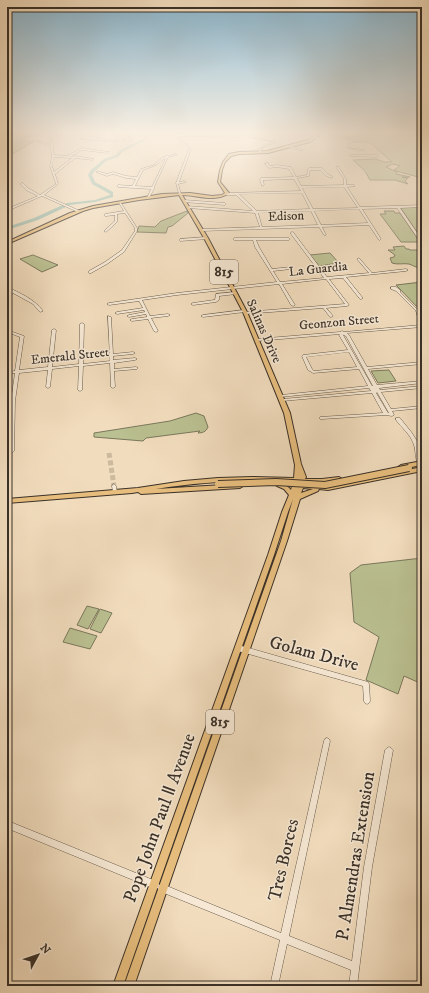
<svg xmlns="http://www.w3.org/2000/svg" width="429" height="993" font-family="'IM FELL DW Pica',serif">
<rect width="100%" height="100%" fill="#f1dcbd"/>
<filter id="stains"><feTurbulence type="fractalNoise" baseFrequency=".005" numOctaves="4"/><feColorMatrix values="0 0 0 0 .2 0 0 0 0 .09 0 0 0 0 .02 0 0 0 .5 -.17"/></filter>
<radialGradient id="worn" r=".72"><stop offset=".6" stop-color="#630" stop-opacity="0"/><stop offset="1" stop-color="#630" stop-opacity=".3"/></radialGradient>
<g fill="#bac091" stroke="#7a785c">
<polygon points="367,131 422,131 422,178 396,171 394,170 400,166 393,164 386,167 397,172 396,174 410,177 402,177 408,178 405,181 408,184 395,180 370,180 365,171 353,160 376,159 384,162 392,162 369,142 352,142 345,138 368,134"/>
<polygon points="21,141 33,142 7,157 7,151 9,150 7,149 7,144"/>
<polygon points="400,207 413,207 422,209 422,232 417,232"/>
<polygon points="187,211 188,213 172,226 168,227 166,233 137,232 139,226 155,227 161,221"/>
<polygon points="384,211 394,211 395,213 400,213 420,242 401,242 380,214 386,214"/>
<path d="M404 246 406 249H409L410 250H422V267C415 268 415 266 409 264 404 263 397 265 392 263L390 258 394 257 395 255 388 250H395L393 247Z"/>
<polygon points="330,253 339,263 319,266 310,255"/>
<polygon points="33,255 58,265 42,272 20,259"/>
<polygon points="422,282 422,312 396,285"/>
<polygon points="389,370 396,381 378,383 371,371"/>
<path d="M196 413 204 416 208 427C206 432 202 433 198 433L200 431 146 438 143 441 94 437V433L170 421Z"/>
<polygon points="422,558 422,684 404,676 398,694 366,680 379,637 354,622 350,573 361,565"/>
<polygon points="87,606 99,609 88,629 77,625"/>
<polygon points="100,609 112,613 101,633 90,629"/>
<polygon points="70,628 97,636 90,649 63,642"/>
</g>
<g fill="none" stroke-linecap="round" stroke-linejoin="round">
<polygon fill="#9bbcad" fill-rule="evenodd" points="150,131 154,131 151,136 147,137 146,140 122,152 118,157 106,161 94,172 92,175 95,182 113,192 113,197 95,202 70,205 38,220 7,230 7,227 34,218 67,203 95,200 110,195 110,194 92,184 88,175 91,170 104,159 116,155 120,150 143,139 144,135 149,134"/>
<polyline stroke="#ccba9f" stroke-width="5" stroke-dasharray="5 2.5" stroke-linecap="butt" points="109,453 114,486"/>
<defs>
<g id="minor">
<polygon points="42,131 45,131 22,139 20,139"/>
<path d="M57 131H74L56 133 52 136 54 155 67 156 82 148 109 152 108 153 82 150 70 157 75 156 94 159 93 160 75 158 55 174 58 184 44 195 80 211 78 212 42 196 7 211V209L38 196 26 190 21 185V183H23L28 188 40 195 56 184 50 166 52 156 51 147C47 146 43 143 39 142 28 140 17 142 7 145V143C18 140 31 139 42 142 45 143 48 144 51 145L50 136 54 132ZM54 157 72 158 54 172 52 166Z"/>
<polygon points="92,131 95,131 99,133 100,136 94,138 117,141 116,142 94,140 93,139 90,140 80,139 90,138 98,136 97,133"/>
<polygon points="131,131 133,131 137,134 131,141 129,141 135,134 132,132 126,140 124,140"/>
<polygon points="177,131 179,131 178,134 237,135 245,131 248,131 240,135 241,136 240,137 178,136 178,137 191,149 179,182 185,181 186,182 178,184 181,194 180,195 179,194 176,183 189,149 176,137"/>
<polygon points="307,131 314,132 314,134 316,136 314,136 312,134 312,132"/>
<polygon points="325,131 328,131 352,141 349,148 365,150 364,151 347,148 350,141"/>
<polygon points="255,132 256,133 251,137 276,142 260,149 262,153 260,153 258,149 273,142 248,137"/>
<polygon points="287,145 303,150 302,151 286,146"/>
<path d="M176 154 177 155 168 157 154 187 155 188 154 189 149 198 148 199 147 198 151 189 118 187 117 186 118 185 132 186 136 179 126 178 113 174 107 176 96 172 97 171 107 174 113 172 126 176 137 177 141 169 154 165 162 158 168 155 169 156ZM166 158 152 187 135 186 143 170 156 165 164 159Z"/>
<polygon points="351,155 377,155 378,156 377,157 350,156"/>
<path d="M267 163H269L268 164 270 166 277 165 291 167 296 177 307 175 308 169 309 168H322L328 174 333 177 332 178 326 176 320 170H310L309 176 297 178 301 186 344 185V179L336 167 338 166 346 179V185H354L355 186 347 187 360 207 422 205V207L400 208 422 240V243H421L397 208 362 209 381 239 380 240H379L369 225 322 227 326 235 325 236 324 235 319 227 201 231V230L202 229 260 227 255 213 188 208 187 207V206L253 211 236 195H226L225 194 226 193 301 191 294 179 263 180 264 185 262 186 260 180 261 178 294 177 289 169 277 167 269 168 265 164ZM344 187 358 208 313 209 302 188ZM302 193 310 209 257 211 239 194ZM359 209 368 223 321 225 314 211ZM311 211 318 225 262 227 258 213Z"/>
<polygon points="184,200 225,203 226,204 225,205 183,202 183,201"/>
<polygon points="120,202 121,203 137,228 137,231 124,252 107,264 91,273 89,273 89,271 105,262 122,250 135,231 135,228 125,213 117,214 117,222 106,232 104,231 115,221 115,215 106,216 105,216 105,214 124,211 119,203"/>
<polygon points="292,232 293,232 327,277 369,273 357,259 359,258 372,273 406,269 408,270 406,271 346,277 362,297 363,298 361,299 360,299 343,278 329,279 349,305 347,306 326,308 333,316 331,317 330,317 323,308 245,314 243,313 245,312 345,304 326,279 282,284 295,305 293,306 291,305 279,284 177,295 142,300 150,316 168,314 170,315 168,316 151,318 158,331 156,332 154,331 148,319 132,321 130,320 132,319 147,317 146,314 129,317 127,316 129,315 145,312 144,310 117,314 115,313 117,312 143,308 139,301 109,305 107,304 109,303 177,293 277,282 255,247 253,240 234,240 234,238 289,238 289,240 256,240 259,247 272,269 291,267 293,268 291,269 273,271 280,282 324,278 291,234 291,233"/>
<polygon points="206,237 207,237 207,239 180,241 179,240 180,239"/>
<path d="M7 287C20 293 34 299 43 311L40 312 33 304 13 293 8 300H7V297L11 292 7 289Z"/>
<path d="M391 287H396L400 290V292L422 314V317H421L422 320V327L347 333 349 335 367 367 422 362V364L368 369 377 385 422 381V383L379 388 380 390 422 386V388L381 392 391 409 422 406V408L392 411 394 415 392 416 386 415 322 419H320V417L383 413 372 393 282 401V399H283L371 391 369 388 280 397 279 396 281 395 368 386 359 369 313 373 308 370 302 356 303 355 348 350 339 335 340 334 257 341 255 340 256 339 340 332 342 331 344 332 421 325 420 324 416 311 396 291 391 289ZM341 334 346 336 373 386H372L343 335ZM349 352 357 367 314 371 312 369 306 357ZM377 392 389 413H388L376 393Z"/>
<polygon points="235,292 237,293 236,294 219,296 219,300 216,302 193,305 191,304 193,303 214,300 215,300 216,294"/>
<polygon points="244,310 246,311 245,312 203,317 201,316 203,315"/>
<polygon points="108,316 111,317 113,354 133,352 135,353 133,354 113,356 113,360 135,358 137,359 135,360 114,363 114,369 136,367 138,368 137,369 114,371 115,387 113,388 111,387 110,363 83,366 82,390 80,391 78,390 79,366 52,369 50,387 48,388 46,387 48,370 19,373 15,401 14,451 12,453 10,452 10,451 11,401 15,373 7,374 7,372 15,371 20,337 7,332 7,330 24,336 19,370 48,367 52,330 54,329 56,330 52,367 79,364 80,324 82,323 84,324 83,364 110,361"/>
<path d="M396 418H400L412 433 417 441 419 447 422 464H418C415 458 416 452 414 445 411 435 402 428 396 420Z"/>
<polygon points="114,484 116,486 117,492 115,494 113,492 112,486"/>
<polygon points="238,645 368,682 369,684 370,701 369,703 367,704 365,703 364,701 363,686 238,651 236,650 235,648 236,646"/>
<polygon points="327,738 329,739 330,741 289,936 352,961 364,867 385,750 387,748 389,747 391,748 393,750 372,867 357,986 349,986 351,970 287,944 278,986 270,986 280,940 159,891 158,888 159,885 162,884 281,933 324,741 325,739"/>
<polygon points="8,821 158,882 159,885 158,888 155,889 9,829 7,830 7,822"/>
</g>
<g id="major">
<path d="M322 131H325L310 142 268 153 239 154 231 156 225 162 222 170 220 182 229 193C215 203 197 195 182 195L208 238 247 312 290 413 301 464 306 477 305 479H322L339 477 342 479C334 485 314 483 304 483V484L328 486 422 467V471L328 490 319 489 318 491 300 499 287 541 134 986H124L281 541 293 499 288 512 274 555 123 986H113L268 555 282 512 289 495 284 489 277 486 276 485 277 484C282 482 288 486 291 490L293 482C248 479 202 482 156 489L240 484 243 486 240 488 141 494 138 492 132 493 7 503V499L138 488 184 481 218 478 252 477 294 478 295 465 284 413 243 312 204 238 179 195 139 200 93 208 83 211 7 244V242L70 213 93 206 162 194 190 193 212 196 222 195 225 193 218 182 220 170 223 162 229 154 239 152 267 151 308 140ZM303 488 313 489 301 493Z"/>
<polygon points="422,461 422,465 401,469 398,467 401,465"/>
</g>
</defs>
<use href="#minor" stroke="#685c4d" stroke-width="1"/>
<use href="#major" stroke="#3a3128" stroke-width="2"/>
<use href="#minor" fill="#f6e8d4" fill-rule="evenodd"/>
<use href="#major" fill="#e8be7e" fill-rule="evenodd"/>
<defs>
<polyline id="major-bridge" points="218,484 276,482 325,485 409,468"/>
</defs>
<use href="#major-bridge" stroke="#3a3128" stroke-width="8" stroke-linecap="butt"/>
<use href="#major-bridge" stroke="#e8be7e" stroke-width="6"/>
</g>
<linearGradient id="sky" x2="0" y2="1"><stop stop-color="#89b7d0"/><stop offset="0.49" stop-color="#f9efe1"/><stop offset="1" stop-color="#f9efe1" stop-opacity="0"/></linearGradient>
<rect width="429" height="270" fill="url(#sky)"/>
<g text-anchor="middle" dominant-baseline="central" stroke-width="3" stroke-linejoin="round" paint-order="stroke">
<g font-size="13" fill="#3a3128" stroke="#f6e8d4">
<text transform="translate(286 216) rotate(-2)">Edison</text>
<text transform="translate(318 269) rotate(-6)">La Guardia</text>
<text transform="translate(339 322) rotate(-5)">Geonzon Street</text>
<text transform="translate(264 331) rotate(66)">Salinas Drive</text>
<text transform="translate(70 356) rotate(-6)">Emerald Street</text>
</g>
<g fill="#f6e8d4" stroke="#72685c" stroke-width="1">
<rect x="210" y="260" width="28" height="24" rx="3"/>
<rect x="206" y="710" width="28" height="24" rx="3"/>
</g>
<g font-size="14" font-weight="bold" fill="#3a3128">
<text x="224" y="272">815</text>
<text x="220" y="722">815</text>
</g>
<g font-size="18" fill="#3a3128" stroke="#f6e8d4">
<text transform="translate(314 654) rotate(15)">Golam Drive</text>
<text transform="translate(160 818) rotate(-70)">Pope John Paul Ⅱ Avenue</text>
<text transform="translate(356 856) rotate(-81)">P. Almendras Extension</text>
<text transform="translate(284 860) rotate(-77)">Tres Borces</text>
</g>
</g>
<rect width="429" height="993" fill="none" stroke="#f1dcbd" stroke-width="24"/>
<rect x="8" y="8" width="413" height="977" fill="none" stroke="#3a3128" stroke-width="2"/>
<rect x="12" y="12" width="405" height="969" fill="none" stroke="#3a3128"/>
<g transform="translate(38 955) rotate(50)" stroke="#f6e8d4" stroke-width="3" paint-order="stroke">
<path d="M0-3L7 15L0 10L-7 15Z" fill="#3a3128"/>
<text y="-6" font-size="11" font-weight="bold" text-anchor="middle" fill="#3a3128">N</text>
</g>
<rect width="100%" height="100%" filter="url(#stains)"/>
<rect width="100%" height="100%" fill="url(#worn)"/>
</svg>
